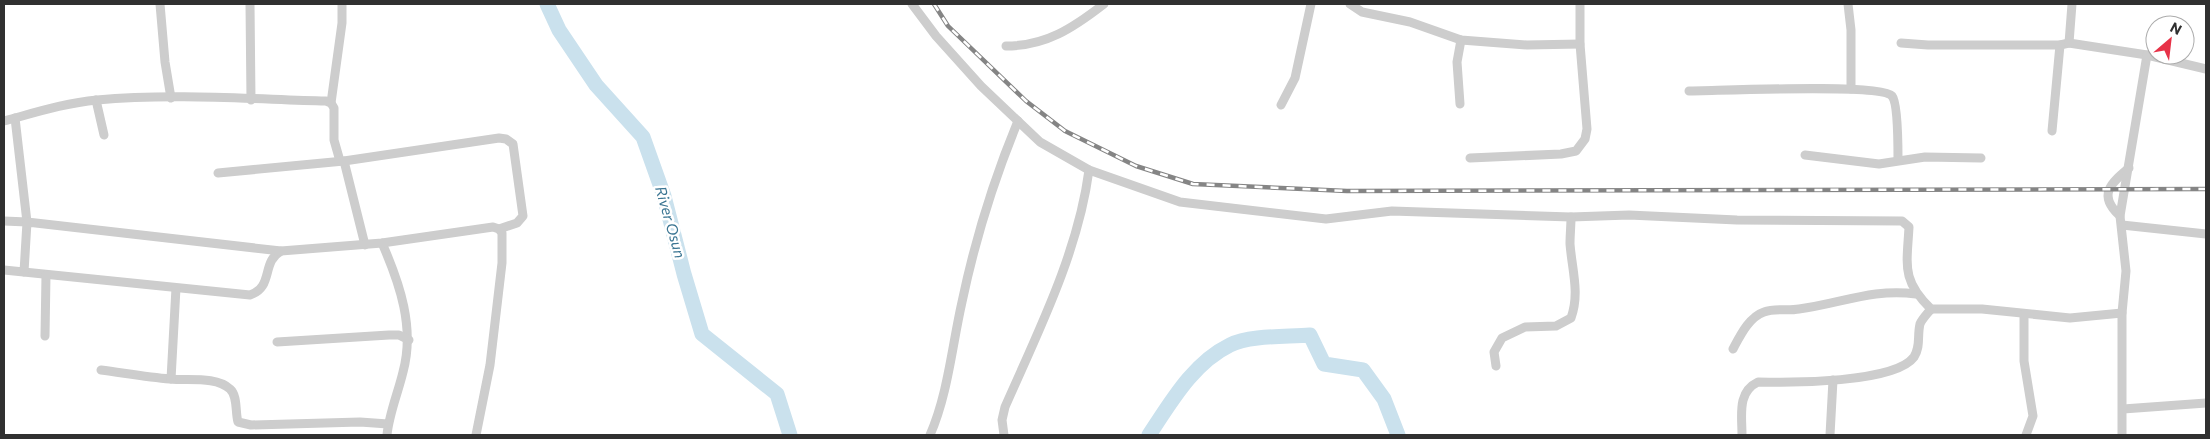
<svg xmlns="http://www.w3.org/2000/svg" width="2210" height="439" font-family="Commissioner,sans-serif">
<rect width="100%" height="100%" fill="#fff"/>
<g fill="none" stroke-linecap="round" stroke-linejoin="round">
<g stroke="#cae1ed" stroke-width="15">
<polyline points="547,4 559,30 596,85 643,137 664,196 684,274 702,334 777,394 790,435"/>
<path d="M1149 435C1171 402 1193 363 1230 345 1250 335 1287 337 1310 335L1324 364 1363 370 1384 399 1398 435"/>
</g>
<g stroke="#cdcdcd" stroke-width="9">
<polyline points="160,4 165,62 171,98"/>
<polyline points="250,4 251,100"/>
<path d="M912 4 936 36 981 86 1040 142 1089 170 1180 202 1326 219 1392 211 1571 217 1629 215 1737 220 1902 221 1909 227C1907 265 1901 280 1931 309H1982L2070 318 2122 313"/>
<polyline points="1350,4 1362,12 1410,22 1461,40 1527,45 1580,44"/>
<polyline points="1848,4 1851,30 1851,89"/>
<polyline points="1901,43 1928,45 2060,45 2069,43 2147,55 2206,69"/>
<polyline points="2069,43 2072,4"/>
<path d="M1006 46C1046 46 1073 28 1104 4"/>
<path d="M1689 91C1715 91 1881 83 1892 96 1898 103 1898 148 1898 160"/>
<polyline points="96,100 104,135"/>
<polyline points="331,103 342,23 342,4"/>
<polyline points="1460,104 1457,62 1461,40"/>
<polyline points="1281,105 1295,78 1311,4"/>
<path d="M4 121C34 113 65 103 97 100 172 93 250 99 326 101L331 103 334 108V140L340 161"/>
<polyline points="2052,131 2060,45"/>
<polyline points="1805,155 1879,164 1925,157 1981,158"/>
<polyline points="1470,158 1561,154 1576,151 1585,139 1587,129 1580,44 1580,4"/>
<polyline points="344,161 365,245"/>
<polyline points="218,173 344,161 499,138 506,139 513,144 523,216 517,223 499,229"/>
<path d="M2120 216C2097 195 2111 183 2129 168"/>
<polyline points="4,221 27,222 15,118"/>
<polyline points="2122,225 2206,234"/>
<path d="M382 243C400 284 415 328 403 372 398 393 389 414 387 435"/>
<path d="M4 270 250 295C274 287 261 262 281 251"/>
<polyline points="24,272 27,222 281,251 382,243 493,227 499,229 502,233 502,263 490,365 476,435"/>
<polyline points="2024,314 2024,361 2033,416 2026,435"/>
<polyline points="45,336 46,275"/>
<polyline points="277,342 389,335 399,335 409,340"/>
<path d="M1733 349C1740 336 1749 317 1764 312 1775 308 1788 311 1799 309 1840 304 1872 288 1916 294"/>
<path d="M1496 366 1494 352 1502 338 1525 327 1556 326 1571 318C1580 293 1572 270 1570 244 1570 235 1571 226 1571 217"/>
<path d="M101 370C124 373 147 377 170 379 188 381 216 376 230 389 238 396 235 412 238 422L251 425 360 422 388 424"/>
<polyline points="171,379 176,288"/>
<polyline points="2123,409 2206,403"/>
<path d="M930 435C948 394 952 346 962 302 975 240 994 179 1018 121"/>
<path d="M1004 435 1002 420 1005 407C1038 332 1078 253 1089 170"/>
<path d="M1742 435C1742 415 1737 392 1758 382 1789 383 1895 383 1914 357 1921 346 1917 336 1920 324 1922 319 1928 313 1931 309"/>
<polyline points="1830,435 1833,380"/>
<polyline points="2122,435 2122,313 2126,271 2120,216 2147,55"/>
</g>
<defs>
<polyline id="rail" points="934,4 948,26 1026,101 1065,131 1136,166 1193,184 1347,191 2206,189"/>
</defs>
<use href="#rail" stroke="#858585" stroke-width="4.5"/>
<use href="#rail" stroke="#fff" stroke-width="2.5" stroke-dasharray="8" stroke-linecap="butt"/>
</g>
<g text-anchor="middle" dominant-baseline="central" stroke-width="5" stroke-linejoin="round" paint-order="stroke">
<g font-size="15" font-style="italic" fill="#3c7693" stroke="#fff">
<text transform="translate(671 222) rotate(74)">River Osun</text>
</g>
</g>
<rect width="2210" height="439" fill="none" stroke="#303030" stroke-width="10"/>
<g transform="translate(2170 40) rotate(28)"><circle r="24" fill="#ffffff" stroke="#acacac"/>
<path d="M0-4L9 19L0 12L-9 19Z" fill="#e73248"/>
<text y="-8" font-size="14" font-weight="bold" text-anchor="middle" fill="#303030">N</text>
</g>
</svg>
